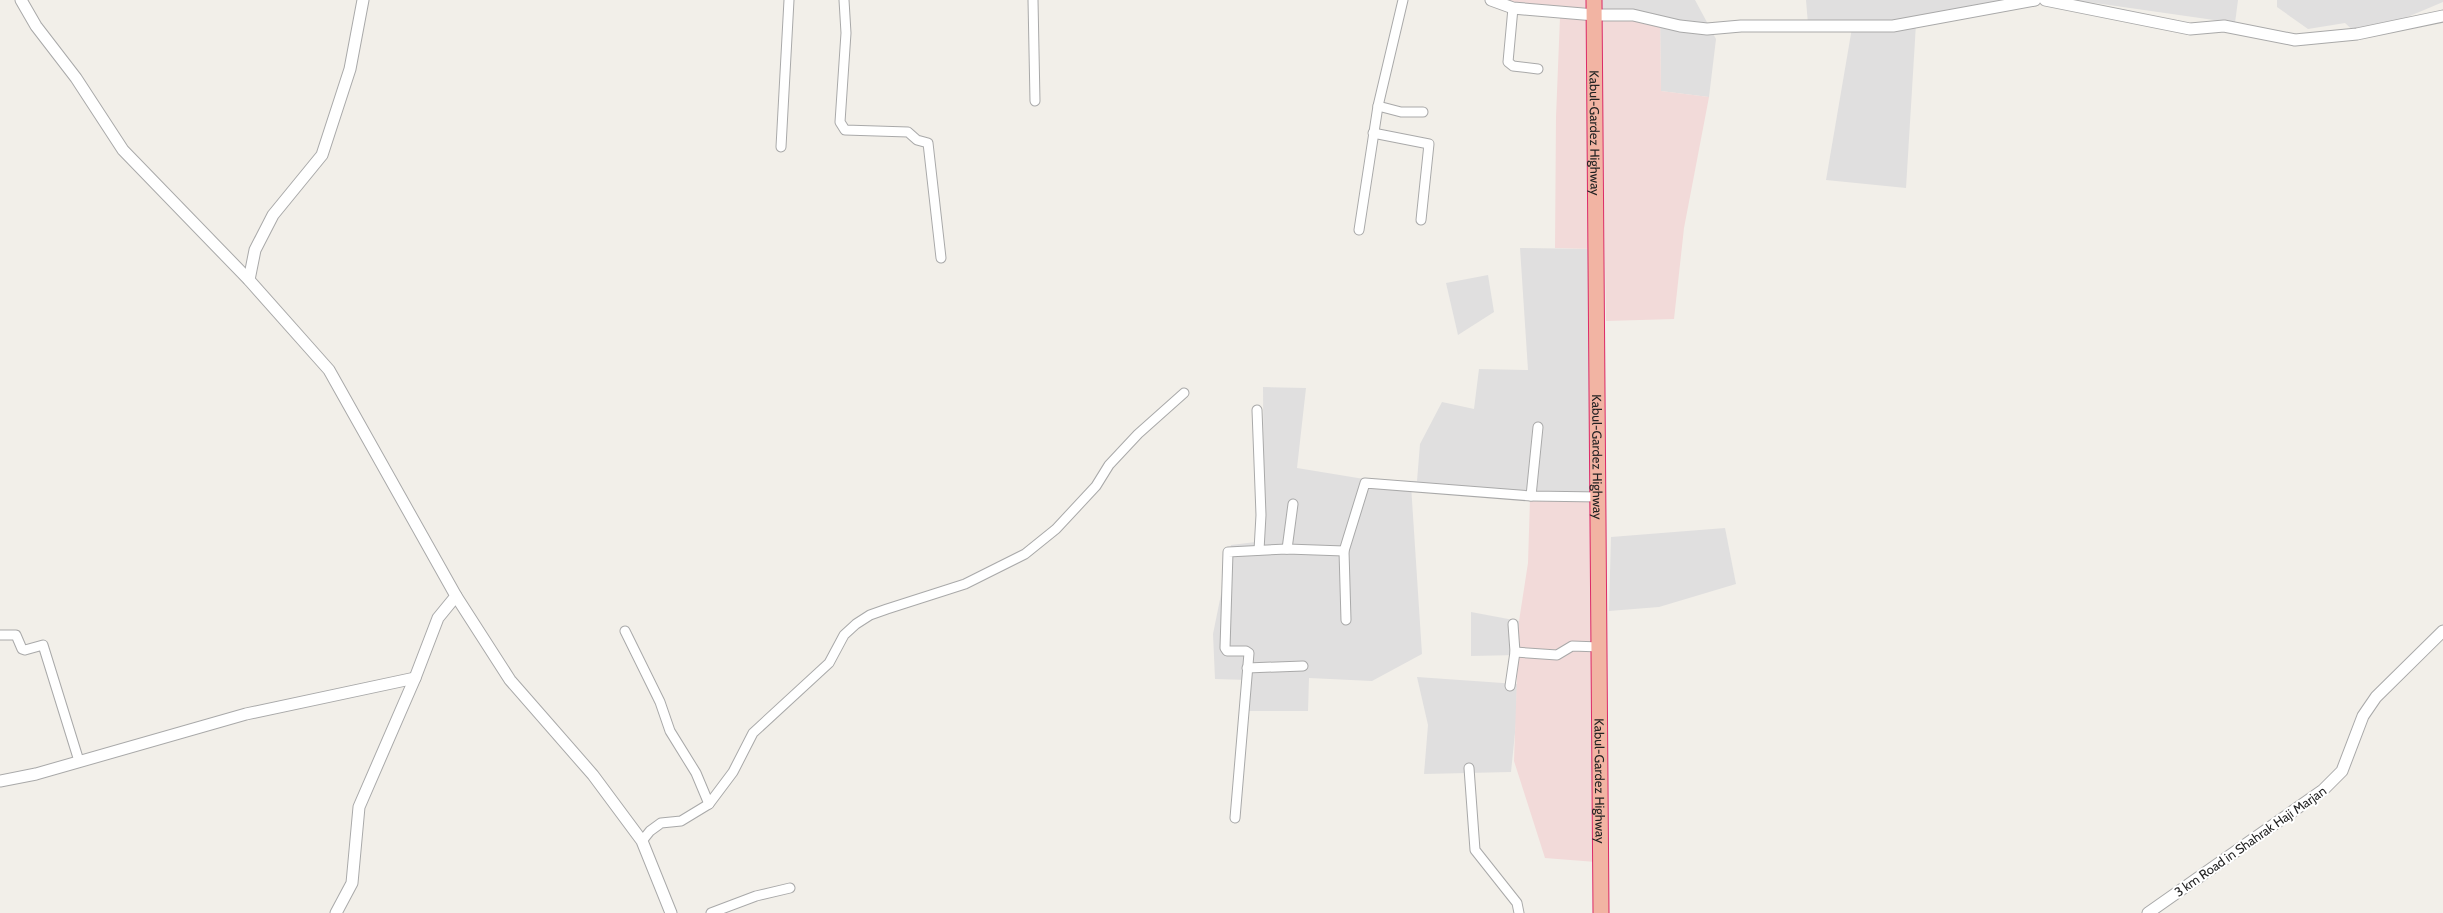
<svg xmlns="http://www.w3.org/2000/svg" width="2443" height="913" font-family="Cabin,sans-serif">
<rect width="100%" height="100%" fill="#f2efe9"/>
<g fill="#e0dfdf">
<polygon points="1600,0 1695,0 1716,39 1709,97 1661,91 1660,17 1601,13"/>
<polygon points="1806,0 2009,0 1916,24 1906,188 1826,180 1853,22 1808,24"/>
<polygon points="2074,0 2238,0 2235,23"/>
<polygon points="2277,0 2443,0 2443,2 2360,37 2345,23 2308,29 2277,7"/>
<polygon points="1520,248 1593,249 1597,493 1530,499 1411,485 1422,654 1372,681 1309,678 1308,711 1246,711 1248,680 1215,679 1213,634 1231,545 1264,541 1263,387 1306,388 1297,468 1364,479 1417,481 1420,444 1442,402 1474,409 1479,369 1528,370"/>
<polygon points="1488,275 1494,312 1458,335 1446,283"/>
<polygon points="1725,528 1736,584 1659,607 1609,611 1611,537"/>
<polygon points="1471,612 1519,621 1518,655 1471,656"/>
<polygon points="1417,677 1517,684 1516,723 1511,772 1424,774 1428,725"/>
</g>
<g fill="#f2dad9">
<polygon points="1509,0 1594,0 1593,249 1555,248 1556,117 1560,17 1508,4"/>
<polygon points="1601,13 1660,17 1661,91 1709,97 1684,228 1674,319 1606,321"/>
<polygon points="1597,493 1596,862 1545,858 1514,761 1519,621 1528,563 1530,499"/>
</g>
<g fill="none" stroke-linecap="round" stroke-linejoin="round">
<defs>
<g id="minor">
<polyline points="844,0 846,33 840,122 845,130 908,132 917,140 928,143 941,258"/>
<polyline points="1033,0 1035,101"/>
<polyline points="1513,8 1508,62 1513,66 1538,69"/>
<polyline points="1378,106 1401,112 1423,112"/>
<polyline points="1373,133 1429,144 1421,220"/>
<polyline points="781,147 789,0"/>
<polyline points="1359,230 1378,106 1403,0"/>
<polyline points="1257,410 1261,515 1259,550"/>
<polyline points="1531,496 1538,427"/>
<polyline points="1287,549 1293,504"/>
<polyline points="1346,620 1344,551 1365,483 1531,496 1600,497"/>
<polyline points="625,631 660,702 670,731 696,773 709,804"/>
<polyline points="0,635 16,635 22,649 25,650 43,645 79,761"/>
<polyline points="1515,652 1557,655 1572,646 1600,647"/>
<polyline points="1247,668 1303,666"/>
<polyline points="1510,686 1515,652 1513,624"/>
<polyline points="1469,768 1475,850 1517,903 1519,913"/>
<polyline points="1235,818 1249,653 1246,651 1227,651 1225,648 1228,552 1287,549 1344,551"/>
<polyline points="642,841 650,831 661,823 681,821 709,804 733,772 753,733 829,663 844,635 856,624 870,615 887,609 965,584 1025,554 1056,529 1096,486 1109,465 1138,434 1184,393"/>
<polyline points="711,913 756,896 790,888"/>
</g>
<g id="tertiary">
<polyline points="21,0 36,26 76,78 123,150 249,280 329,370 456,596 438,618 415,678 359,807 352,883 336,913"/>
<polyline points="1491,0 1513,8 1595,15 1633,15 1680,26 1707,29 1741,26 1893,26 2035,0"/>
<polyline points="2045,0 2190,29 2224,26 2295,40 2357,34 2443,16"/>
<polyline points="249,280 255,250 273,215 322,155 350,69 363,0"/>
<polyline points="456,596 510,680 593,775 642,841 671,913"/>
<polyline points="0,781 36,774 246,714 415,678"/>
<polyline points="2148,913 2323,790 2342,771 2363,716 2376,697 2443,631"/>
</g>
<g id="trunk">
<path id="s1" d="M1594 0 1601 913"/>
</g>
</defs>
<use href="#minor" stroke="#a9a9a9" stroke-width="11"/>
<use href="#tertiary" stroke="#a9a9a9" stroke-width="13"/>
<use href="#trunk" stroke="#dc2a67" stroke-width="17"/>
<use href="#minor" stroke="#fff" stroke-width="9"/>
<use href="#tertiary" stroke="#fff" stroke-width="11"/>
<use href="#trunk" stroke="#f2b4a3" stroke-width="15"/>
</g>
<g text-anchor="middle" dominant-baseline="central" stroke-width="4" stroke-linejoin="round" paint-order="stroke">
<g font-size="13" fill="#222" stroke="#fff">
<text stroke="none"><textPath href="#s1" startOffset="133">Kabul-Gardez Highway</textPath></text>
<text stroke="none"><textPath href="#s1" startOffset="457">Kabul-Gardez Highway</textPath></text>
<text stroke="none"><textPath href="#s1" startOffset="781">Kabul-Gardez Highway</textPath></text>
<text transform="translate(2250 841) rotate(-35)">3 km Road in Shahrak Haji Marjan</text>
</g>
</g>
</svg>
